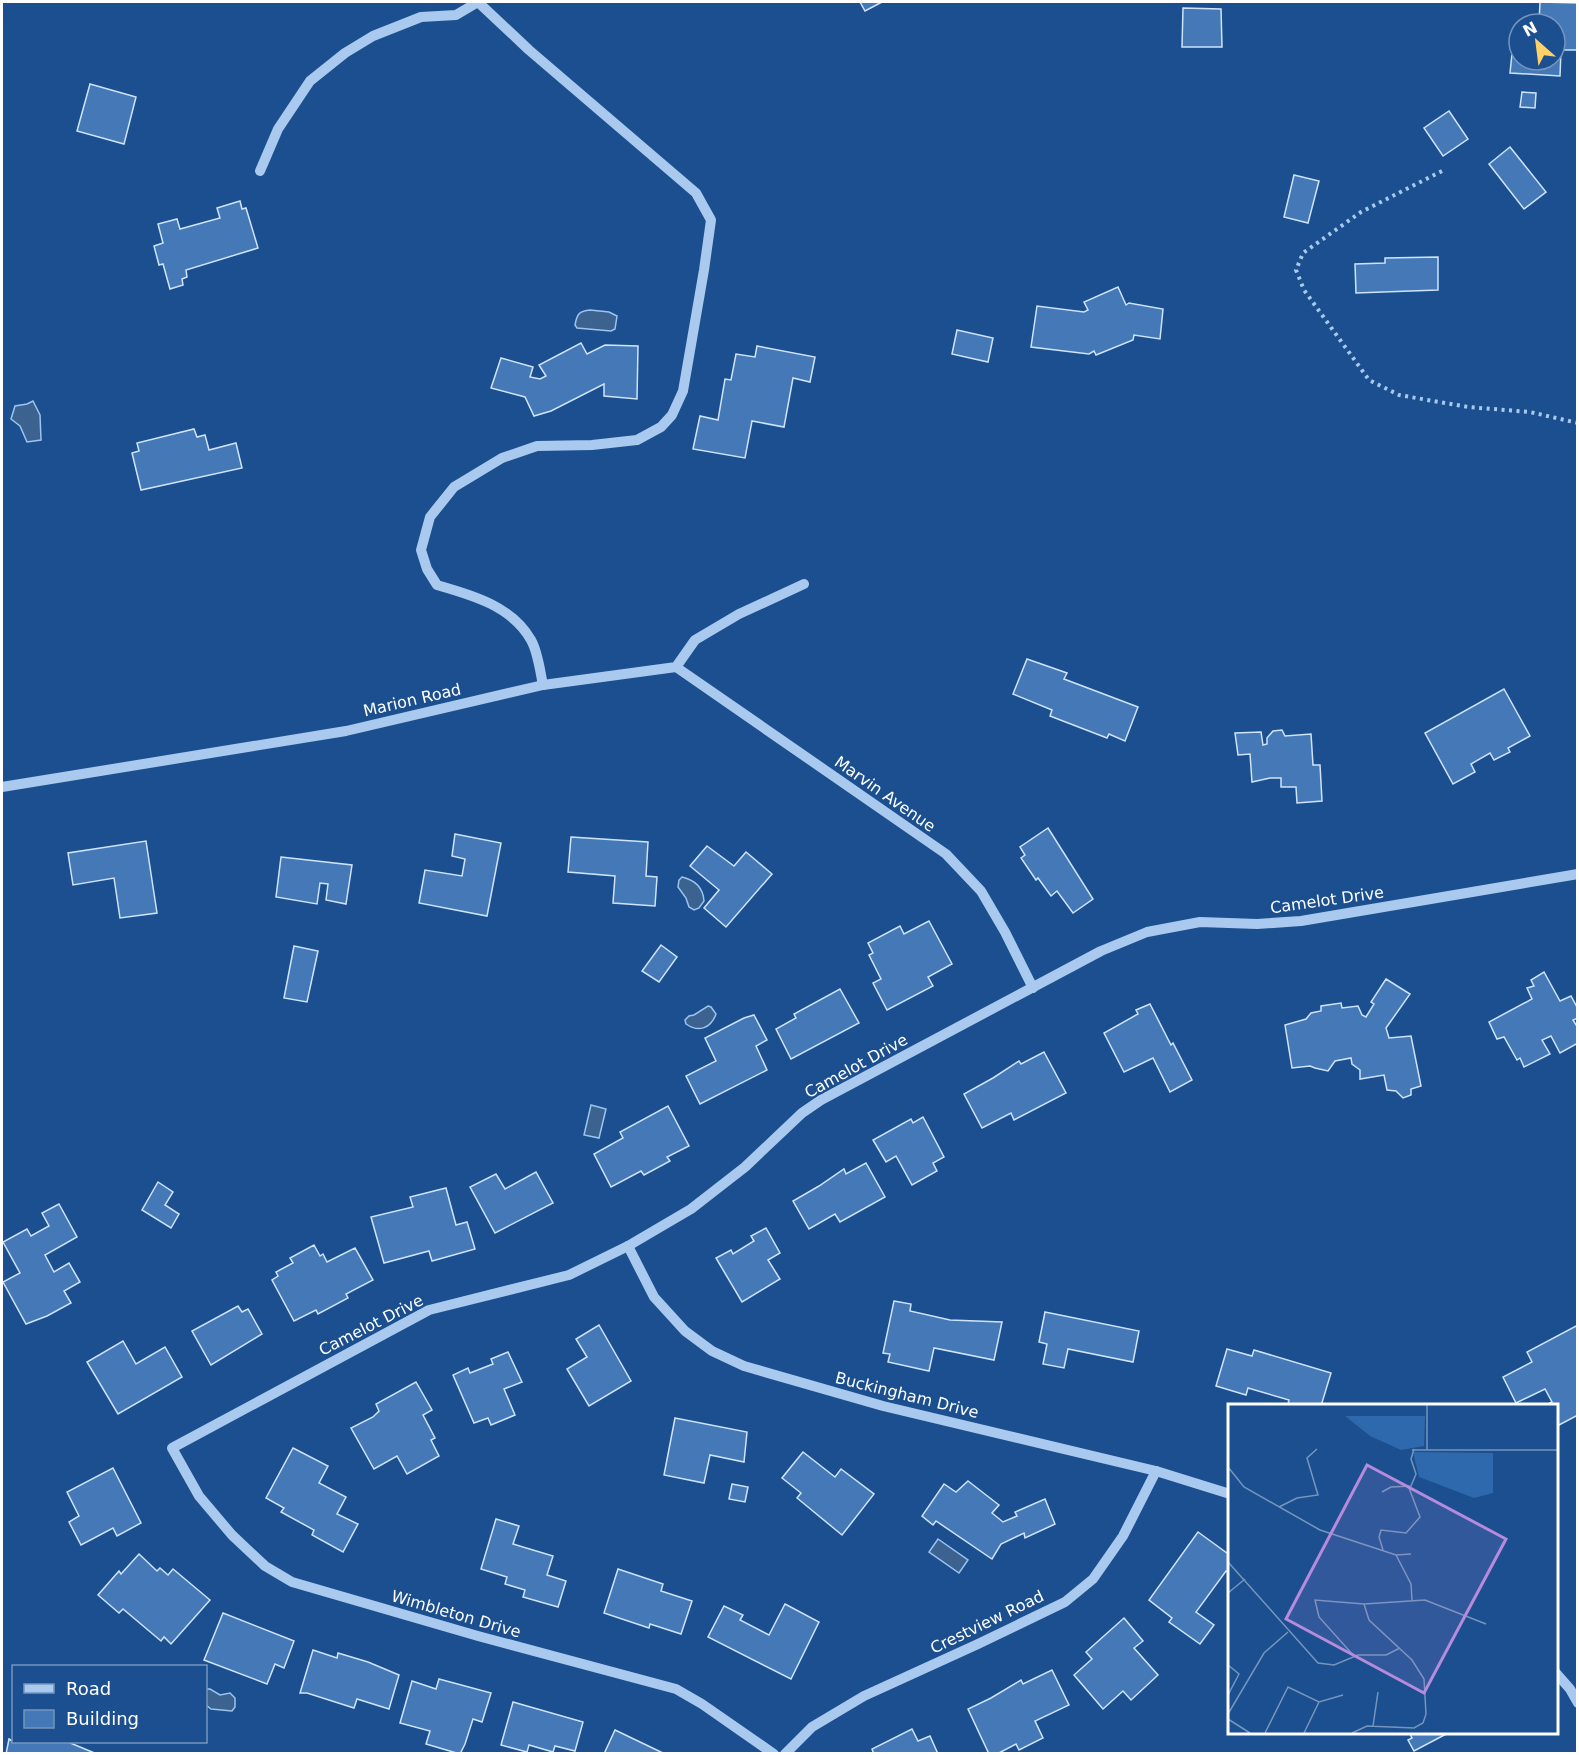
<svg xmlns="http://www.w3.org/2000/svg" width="1579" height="1755" font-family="'DejaVu Sans',sans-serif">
<rect width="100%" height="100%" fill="#1b4f8f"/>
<g fill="#3c6290" stroke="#9cc4f0" stroke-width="1.5">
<path d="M590 310 609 312 617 316 615 329 611 331 577 328 575 325C577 314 579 311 590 310Z"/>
<polygon points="33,401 40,415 41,440 27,442 20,426 11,419 15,406 27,404"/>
<path d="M682 877C695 880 703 887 704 901L699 908 694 910 689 907 686 898 678 887 679 880Z"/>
<path d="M708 1006 711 1007 716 1014C711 1028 699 1033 686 1024L685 1020 689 1016 694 1015Z"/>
<polygon points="591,1105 606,1109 599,1138 584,1135"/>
<polygon points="938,1539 968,1560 959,1573 929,1552"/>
<polygon points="206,1689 210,1689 220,1695 230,1693 235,1698 235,1707 232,1711 211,1709 206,1705"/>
</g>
<g fill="#4478b7" stroke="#cfe3fa" stroke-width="1.5">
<polygon points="860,2 882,2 865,11"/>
<polygon points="1540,2 1578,3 1578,50 1561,50 1560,76 1510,73 1513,44 1519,44 1519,60 1555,60 1555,24 1539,24"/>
<polygon points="1183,8 1221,9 1222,47 1182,47"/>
<polygon points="90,84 136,97 124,144 77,131"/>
<polygon points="1522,92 1536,93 1535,108 1520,107"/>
<polygon points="1449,111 1468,139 1443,156 1424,128"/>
<polygon points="1510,147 1546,192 1524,209 1489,164"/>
<polygon points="1294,175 1319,181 1308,223 1284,217"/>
<polygon points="240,201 242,209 246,208 258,248 186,270 187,277 182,279 183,285 170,289 163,264 159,265 154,246 163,243 158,224 177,219 180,229 220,218 217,208"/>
<polygon points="1438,257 1438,290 1356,293 1355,264 1385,263 1385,258"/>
<polygon points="1118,287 1126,305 1129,303 1163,309 1160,339 1134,335 1133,340 1096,355 1094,351 1089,354 1031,347 1037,306 1084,312 1088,310 1084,302"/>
<polygon points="957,330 993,338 988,362 952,354"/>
<polygon points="581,343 587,354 605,345 638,346 637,399 604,396 604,384 551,411 534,416 525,397 491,388 501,358 533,367 530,377 540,379 546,376 539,365"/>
<polygon points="757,346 815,357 810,382 793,378 784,427 752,421 745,458 693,449 700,416 718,420 725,379 731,380 736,354 755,357"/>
<polygon points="194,429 197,437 205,435 209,450 236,443 242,468 141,490 132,453 139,451 137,443"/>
<polygon points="1027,659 1067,673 1064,679 1138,707 1125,741 1109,734 1107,738 1050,716 1052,710 1013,694"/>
<polygon points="1504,689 1530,736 1508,748 1510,752 1494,760 1490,753 1471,764 1475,772 1453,784 1425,733"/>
<polygon points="1282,730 1285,736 1311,734 1313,765 1320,765 1322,801 1297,803 1296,787 1281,787 1281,778 1270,778 1252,782 1250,754 1238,755 1235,733 1261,732 1263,745 1267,744 1267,738 1273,731"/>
<polygon points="1048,828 1093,899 1073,913 1057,891 1051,896 1038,878 1036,880 1021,858 1025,855 1020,847"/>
<polygon points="455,834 501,843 487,916 419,903 425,870 462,876 465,859 452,856"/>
<polygon points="571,837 648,842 646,876 657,877 655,906 613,903 615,876 568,872"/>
<polygon points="146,841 157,913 120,918 114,878 73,885 68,853"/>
<polygon points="707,846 734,866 746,852 772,874 726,927 704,908 719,890 690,866"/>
<polygon points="281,857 352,865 346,904 326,900 328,884 320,883 317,904 276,897"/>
<polygon points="929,921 952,964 928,977 933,986 887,1010 873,983 881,979 869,955 873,953 868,943 900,926 904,934"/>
<polygon points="661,945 677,957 659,982 642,971"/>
<polygon points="294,946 318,951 307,1002 284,998"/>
<polygon points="1544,972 1560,1001 1571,996 1578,1009 1578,1018 1573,1020 1578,1028 1578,1043 1560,1053 1551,1036 1542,1040 1550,1054 1524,1067 1520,1058 1517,1060 1504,1037 1497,1039 1489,1022 1532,999 1527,988 1534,986 1531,980"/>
<polygon points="1386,979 1410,994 1386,1028 1389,1038 1411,1036 1421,1086 1411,1089 1411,1095 1403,1098 1396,1091 1387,1090 1384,1075 1360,1079 1360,1070 1352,1064 1351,1058 1335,1061 1328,1071 1315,1068 1310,1066 1292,1068 1285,1025 1306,1019 1311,1013 1321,1011 1321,1006 1341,1003 1342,1008 1358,1006 1362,1015 1366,1017 1374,1004 1371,1002"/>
<polygon points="840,989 859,1023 791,1059 776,1029 796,1018 794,1014"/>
<polygon points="1150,1004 1171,1045 1173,1043 1192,1080 1170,1092 1153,1058 1124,1072 1104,1033 1138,1014 1136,1010"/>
<polygon points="754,1015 767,1040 756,1046 767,1070 700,1104 686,1076 716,1061 705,1038 744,1018"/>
<polygon points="1044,1052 1066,1093 1014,1120 1011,1113 982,1128 964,1094 993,1078 1019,1061 1021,1064"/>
<polygon points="668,1106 689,1146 667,1157 670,1161 644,1175 641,1171 611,1187 594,1154 623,1138 620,1132"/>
<polygon points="923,1117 944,1157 933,1163 937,1171 912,1185 896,1156 886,1162 873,1140 911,1119 913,1123"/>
<polygon points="866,1163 885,1197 840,1222 835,1214 809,1229 793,1201 819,1186 844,1169 846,1174"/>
<polygon points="536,1172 553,1203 495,1233 470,1187 496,1174 505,1189"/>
<polygon points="158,1182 173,1192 165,1205 179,1214 171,1228 142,1210"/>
<polygon points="446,1188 456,1225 467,1222 475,1249 432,1261 429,1251 384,1263 371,1217 413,1207 410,1197"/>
<polygon points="59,1204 77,1237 45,1255 54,1272 69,1263 80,1282 64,1291 71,1303 47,1316 26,1324 3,1282 20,1273 3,1242 27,1229 31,1236 49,1226 42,1213"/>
<polygon points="766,1228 780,1253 768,1260 780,1279 742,1302 716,1258 731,1250 733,1254 754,1241 751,1236"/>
<polygon points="314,1245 320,1256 323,1254 327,1262 355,1248 373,1280 346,1294 348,1298 318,1314 316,1310 294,1321 272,1280 278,1276 276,1272 293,1263 290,1258"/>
<polygon points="894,1301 911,1304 910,1311 950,1320 1002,1322 994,1360 934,1348 929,1371 888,1362 890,1354 883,1353"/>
<polygon points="238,1306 242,1312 248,1309 262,1334 211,1365 192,1331"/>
<polygon points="1045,1312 1139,1331 1133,1362 1068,1349 1064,1368 1043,1364 1047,1344 1039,1342"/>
<polygon points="599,1325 631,1381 589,1406 567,1369 587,1357 576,1339"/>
<polygon points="1578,1325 1578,1415 1559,1425 1556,1420 1556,1406 1549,1406 1548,1404 1552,1402 1545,1389 1516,1403 1503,1377 1532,1362 1527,1352"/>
<polygon points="123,1341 136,1364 165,1347 182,1377 118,1414 87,1362"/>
<polygon points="1227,1349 1252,1356 1254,1350 1331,1373 1321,1406 1293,1406 1288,1404 1289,1400 1248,1388 1246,1395 1216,1386"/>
<polygon points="508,1352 522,1382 504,1389 515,1415 491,1425 488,1418 474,1423 453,1375 468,1368 470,1373 493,1364 491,1359"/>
<polygon points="416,1382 432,1410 423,1415 435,1438 431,1440 439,1456 407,1474 397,1456 374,1469 351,1428 373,1417 379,1411 376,1404"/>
<polygon points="675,1418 747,1432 744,1462 710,1455 704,1483 664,1475"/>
<polygon points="293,1448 328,1466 319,1483 346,1497 337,1514 358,1524 343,1552 312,1535 314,1530 281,1512 284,1508 266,1498"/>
<polygon points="803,1452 835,1477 841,1469 874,1494 842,1535 797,1498 801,1493 782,1478"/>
<polygon points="113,1468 141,1523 117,1536 113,1528 81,1545 69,1522 79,1516 67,1492"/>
<polygon points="968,1481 999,1505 992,1513 1003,1522 1017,1516 1015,1512 1045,1499 1055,1524 1025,1538 1024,1533 1001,1544 992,1559 936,1521 933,1525 922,1516 944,1484 956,1492"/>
<polygon points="732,1484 748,1487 745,1502 729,1499"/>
<polygon points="496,1519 519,1526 513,1544 553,1556 547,1575 566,1581 558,1607 523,1597 525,1590 505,1584 507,1577 481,1569"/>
<polygon points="1198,1532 1227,1553 1230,1550 1230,1574 1226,1571 1196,1612 1214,1625 1200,1644 1169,1622 1172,1618 1149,1600"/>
<polygon points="139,1554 157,1571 160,1568 168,1575 173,1569 210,1600 171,1644 164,1637 161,1641 123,1609 119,1613 98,1595 119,1571 121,1574"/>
<polygon points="618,1569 663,1584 661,1591 692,1601 681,1634 650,1624 649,1628 604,1613"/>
<polygon points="785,1604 819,1622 791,1679 708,1637 724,1606 743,1615 740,1620 769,1635"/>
<polygon points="223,1613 294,1641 284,1668 275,1664 267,1684 204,1660"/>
<polygon points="1124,1618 1143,1641 1134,1648 1158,1675 1131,1700 1123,1691 1103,1709 1074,1675 1092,1659 1086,1652"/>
<polygon points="313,1650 337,1658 338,1653 368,1662 399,1675 389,1709 357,1699 354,1708 307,1693 300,1693"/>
<polygon points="1052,1670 1069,1705 1035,1721 1043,1738 1019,1750 1016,1744 997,1754 989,1754 968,1709 991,1698 1021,1680 1023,1684"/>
<polygon points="439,1679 491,1693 482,1722 473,1719 465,1744 460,1754 426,1744 430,1731 400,1723 412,1681 436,1689"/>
<polygon points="513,1702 583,1722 575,1751 555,1746 553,1752 529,1745 527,1752 501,1745"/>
<polygon points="912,1729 918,1741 930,1736 938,1754 874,1754 872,1749"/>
<polygon points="615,1730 665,1754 604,1754"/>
<polygon points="1409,1732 1450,1732 1414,1751 1408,1740 1412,1738"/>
<polygon points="9,1739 14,1742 68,1742 97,1754 6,1754"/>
</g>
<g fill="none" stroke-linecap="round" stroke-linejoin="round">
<polyline stroke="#a9c9ee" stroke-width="4" stroke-dasharray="3 4.5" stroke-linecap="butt" points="1442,171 1361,212 1303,253 1296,270 1304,290 1369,380 1399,395 1468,407 1530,412 1578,423"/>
<g stroke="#a9c9ee" stroke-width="10">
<path d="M478 2 529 50 696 193 711 220 704 270 683 391 672 415 661 427 637 440 592 445 537 446 502 458 454 487 430 517 421 550 427 569 437 585C472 595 512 606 531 640 538 652 540 671 543 685"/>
<polyline points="260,171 278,129 310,81 345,53 373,36 421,17 456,15 478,2"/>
<polyline points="676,667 946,854 981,891 1005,932 1033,988"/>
<polyline points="2,787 346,731 543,685 676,667 695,640 739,614 804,584"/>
<polyline points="628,1246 654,1297 685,1331 712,1351 744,1366 883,1406 1156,1471 1230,1494"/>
<polyline points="1556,1673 1570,1689 1578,1703"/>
<polyline points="774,1754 702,1704 676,1689 478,1636 292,1582 265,1566 232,1535 199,1496 172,1448 429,1310 569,1275 628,1246 691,1209 745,1167 802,1113 821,1100 1101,951 1147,932 1200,922 1257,924 1301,921 1578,874"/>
<polyline points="785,1754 812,1727 864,1696 978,1644 1065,1602 1093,1579 1123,1536 1156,1471"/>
</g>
</g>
<g text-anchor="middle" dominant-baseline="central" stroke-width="4.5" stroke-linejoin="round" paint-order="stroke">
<g font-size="16" fill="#fff" stroke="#1b4f8f">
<text transform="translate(412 700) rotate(-13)">Marion Road</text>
<text transform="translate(885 794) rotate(35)">Marvin Avenue</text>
<text transform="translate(1327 900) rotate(-8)">Camelot Drive</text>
<text transform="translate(856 1066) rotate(-29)">Camelot Drive</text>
<text transform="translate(371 1325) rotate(-27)">Camelot Drive</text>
<text transform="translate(907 1395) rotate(14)">Buckingham Drive</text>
<text transform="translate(456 1614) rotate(16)">Wimbleton Drive</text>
<text transform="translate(987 1622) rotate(-26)">Crestview Road</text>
</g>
</g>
<g transform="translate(1228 1404)">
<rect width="330" height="330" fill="#1b4f8f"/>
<path d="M117 12H197L196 42 173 46 142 32ZM185 48 265 49V89L246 94 191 73Z" fill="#2e69ad"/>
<path fill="none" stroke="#7695bc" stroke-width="1.5" d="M199 1V46M184 46H330M0 63 16 83 92 126 168 151 183 150M154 88 163 83 183 82 188 70 183 55 186 45M51 103 69 94 90 91 79 54 89 45M155 146 151 133 153 126 178 129 192 113 181 84M168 151 183 180 184 196M0 158 90 259 106 261 130 251H158L172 244M0 189 17 175M126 252 91 213 87 196 136 200 197 196 258 220M0 261 11 270 0 291M0 310 36 249 60 228M0 315 22 329M145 322 150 288M37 329 60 283 91 298 115 291M76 329 91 298M124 329 139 322 186 324 195 319 198 310 196 275 184 256 141 216 136 200"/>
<path fill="#b68bdc" fill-opacity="0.15" stroke="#b68bdc" stroke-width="3" d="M139 61 278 135 196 289 58 215Z"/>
<rect width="330" height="330" fill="none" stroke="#fff" stroke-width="3"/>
</g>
<rect width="1579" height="1755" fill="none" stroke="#ffffff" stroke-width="6"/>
<rect x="12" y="1665" width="195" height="78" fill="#1b4f8f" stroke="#7695bc" stroke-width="1.5"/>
<rect x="24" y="1684" width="30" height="9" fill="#a9c9ee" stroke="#7695bc" stroke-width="1.5"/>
<text x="66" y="1695" font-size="18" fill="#ffffff">Road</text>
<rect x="24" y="1710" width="30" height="18" fill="#4478b7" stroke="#7695bc" stroke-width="1.5"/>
<text x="66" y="1725" font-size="18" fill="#ffffff">Building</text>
<g transform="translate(1537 42) rotate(332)"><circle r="28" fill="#1b4f8f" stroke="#7695bc" stroke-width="1.5"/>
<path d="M0-4.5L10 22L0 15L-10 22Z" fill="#ffd166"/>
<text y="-9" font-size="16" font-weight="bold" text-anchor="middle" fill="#ffffff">N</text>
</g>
</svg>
